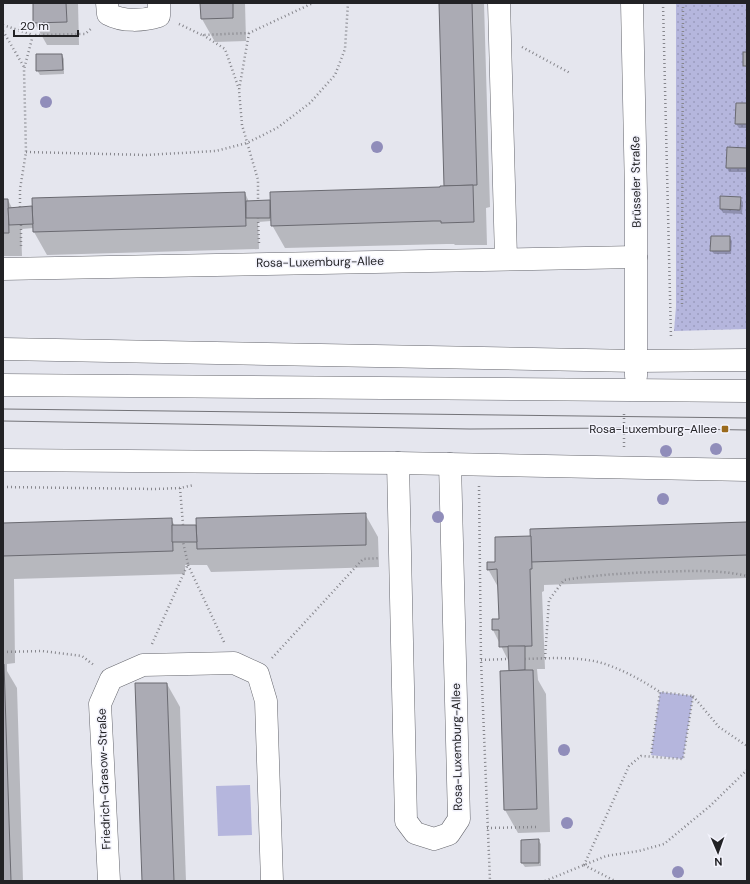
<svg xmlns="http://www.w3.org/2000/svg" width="750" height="884" font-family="'DM Sans',sans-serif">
<defs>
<pattern id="garden-dots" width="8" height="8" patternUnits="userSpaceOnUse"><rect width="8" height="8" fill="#b5b6dd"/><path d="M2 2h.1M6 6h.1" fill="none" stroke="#9b9cbe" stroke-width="1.8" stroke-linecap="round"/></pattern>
</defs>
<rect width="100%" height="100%" fill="#e5e6ee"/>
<g fill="#b5b6dd">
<polygon points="660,692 693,696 683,759 651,755"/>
<polygon points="250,785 252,835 218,836 216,786"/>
</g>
<polygon fill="url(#garden-dots)" points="676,3 747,3 747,329 674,331 676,307"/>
<g fill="#0003">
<polygon points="34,3 78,3 79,45 47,45 34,22"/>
<polygon points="201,3 245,3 246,41 215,42 202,19"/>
<polygon points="440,3 484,3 490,207 486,208 487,245 455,245 454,244 447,244 285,248 272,225 271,221 258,222 259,249 47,255 34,232 34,228 21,229 22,256 3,256 3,200 8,200 12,208 31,207 33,210 245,193 249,202 445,187"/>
<polygon points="62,55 64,59 64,74 40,75 37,70"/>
<polygon points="747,104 747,128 739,128 736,124"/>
<polygon points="747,149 747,172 729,172 727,168"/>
<polygon points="740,198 743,202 742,214 723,213 721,209"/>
<polygon points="729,237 732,241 731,254 714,254 711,250"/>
<polygon points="365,514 378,537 379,567 211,572 207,565 185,565 185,574 14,579 15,663 7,664 7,671 17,688 23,881 3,881 3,524 171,519 175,526 197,526"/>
<polygon points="747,523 747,578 544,585 544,591 542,592 545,669 537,669 538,680 546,694 550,832 518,833 505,810 509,662 493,630 500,619 498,587 488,569 532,537"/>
<polygon points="167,684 180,707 186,881 143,881"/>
<polygon points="538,840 541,844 541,866 525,867 522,863"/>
</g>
<g fill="#ababb4" stroke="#6a6a71">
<polygon points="33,3 66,3 67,22 33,23"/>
<polygon points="200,3 233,3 233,18 201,19"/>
<polygon points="439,3 472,3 477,185 444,186"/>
<rect x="743" y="52" width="4" height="14"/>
<polygon points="36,54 62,54 63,70 36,71"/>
<polygon points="736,103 747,103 747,124 735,124"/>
<polygon points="727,147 747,148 747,168 726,168"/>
<polygon points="473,185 474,222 441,223 441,221 433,221 271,226 270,192 440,187 440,186"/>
<polygon points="245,192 246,226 33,232 32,198"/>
<polygon points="720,196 741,197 740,210 720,209"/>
<polygon points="3,199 8,199 9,233 3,233"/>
<polygon points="270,200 270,218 246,218 246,201"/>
<polygon points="32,206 33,224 9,225 8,208"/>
<polygon points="711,236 730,236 730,251 710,251"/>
<polygon points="366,513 366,545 197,549 196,518"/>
<polygon points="172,518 173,551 3,556 3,523"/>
<polygon points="747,522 747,555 531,562 530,529"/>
<polygon points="172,525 196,525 197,542 172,542"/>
<polygon points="531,536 532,569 530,569 532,646 499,647 499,630 492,630 492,619 499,619 497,569 487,570 487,562 495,562 495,537"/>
<polygon points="508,646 525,646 525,670 509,671"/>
<polygon points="3,664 4,664 11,881 3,881"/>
<polygon points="525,670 533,670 537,809 504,810 500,671"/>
<polygon points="135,683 167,683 174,881 142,881"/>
<polygon points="539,839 539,863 521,863 521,840"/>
</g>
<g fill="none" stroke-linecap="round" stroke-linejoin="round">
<defs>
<g id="minor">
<path d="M107 3 108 14C123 22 143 21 159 16V3"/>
<polyline points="499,3 506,258"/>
<polyline points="632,3 636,194 636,376"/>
<polyline points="3,269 636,257"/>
<polyline points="3,349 636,361 747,360"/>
<polyline points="3,385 747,391"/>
<polyline points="3,460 398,463 747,470"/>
<polyline points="398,463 406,821 415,833 434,839 449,834 459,819 450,464"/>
<polyline points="109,881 100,704 111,679 143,665 234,663 258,674 266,701 272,881"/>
</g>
</defs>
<use href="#minor" stroke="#66676e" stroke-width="23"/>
<g stroke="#86868c" stroke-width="2.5" stroke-dasharray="1 3" stroke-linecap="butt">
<polyline points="663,3 671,338"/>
<polyline points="179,24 202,35 249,33 313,3"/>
<polyline points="3,25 33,35"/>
<polyline points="3,31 24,67"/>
<polyline points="249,33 239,90 242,125 258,180 258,200"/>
<polyline points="203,35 225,49 239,89"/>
<polyline points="522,47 570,73"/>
<polyline points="26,152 146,155 216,151 247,143 277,128 310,103 335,75 345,49 348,3"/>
<polyline points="20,207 20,189 26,152 24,69 33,35 85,34 92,28"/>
<polyline points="258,218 259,243"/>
<polyline points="21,225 21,248"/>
<polyline points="682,304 683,3"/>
<polyline points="624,447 624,412"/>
<polyline points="479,486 481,660 490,881"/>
<polyline points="3,487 155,489 180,488 194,485"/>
<polyline points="180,488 183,525"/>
<polyline points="188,565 224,642"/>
<polyline points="152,644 188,564 183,542"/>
<polyline points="3,652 42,651 82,656 95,666"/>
<polyline points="272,658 363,559 380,558"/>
<path d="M545 658 549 600 564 580C595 575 625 573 656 572 686 571 717 569 747 576"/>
<path d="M525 659C550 658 584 656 608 665 627 672 643 681 660 692"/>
<polyline points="481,660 508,659"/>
<polyline points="693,696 719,727 747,746"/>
<polyline points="487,828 536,827"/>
<polyline points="584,865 629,766 641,756 683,759 693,696 660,692 651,755"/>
<polyline points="584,865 615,881"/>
<polyline points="545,881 606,856 639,851 664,844 710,806 747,770"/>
</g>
<use href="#minor" stroke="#fff" stroke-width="22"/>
<g stroke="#737378" stroke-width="1">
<polyline points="3,409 747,418"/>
<polyline points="3,421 470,429 624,428 747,430"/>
</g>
</g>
<g fill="#908dba">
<circle cx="46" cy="102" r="6"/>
<circle cx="377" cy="147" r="6"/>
<circle cx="716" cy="449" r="6"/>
<circle cx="666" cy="451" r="6"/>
<circle cx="663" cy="499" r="6"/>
<circle cx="438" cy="517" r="6"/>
<circle cx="564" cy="750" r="6"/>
<circle cx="567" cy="823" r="6"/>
<circle cx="678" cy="872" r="6"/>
</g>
<rect fill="#9a6a1c" stroke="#f3f3fc" stroke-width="1.5" x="721" y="425" width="8" height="8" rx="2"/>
<g text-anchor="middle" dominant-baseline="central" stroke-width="3" stroke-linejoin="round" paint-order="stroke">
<g font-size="12" fill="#222225" stroke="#f3f3fc">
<text transform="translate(636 182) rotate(-91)">Brüsseler Straße</text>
<text transform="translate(320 262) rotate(-1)">Rosa-Luxemburg-Allee</text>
<text transform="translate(457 747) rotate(-91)">Rosa-Luxemburg-Allee</text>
<text transform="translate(104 779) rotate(-92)">Friedrich-Grasow-Straße</text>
</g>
<g font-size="12" fill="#222225" stroke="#f3f3fc" text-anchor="end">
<text x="717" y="429">Rosa-Luxemburg-Allee</text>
</g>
</g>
<rect width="750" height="884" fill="none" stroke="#222225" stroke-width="8"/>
<g transform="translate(718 852) rotate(178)" stroke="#f3f3fc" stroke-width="3" paint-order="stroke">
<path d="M0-3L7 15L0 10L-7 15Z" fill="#222225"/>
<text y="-6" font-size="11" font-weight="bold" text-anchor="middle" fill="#222225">N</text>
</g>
<path d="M14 30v6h64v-6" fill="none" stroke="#222225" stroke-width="2"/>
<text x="20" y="30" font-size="12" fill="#222225" stroke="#f3f3fc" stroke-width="3" paint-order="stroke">20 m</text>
</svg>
